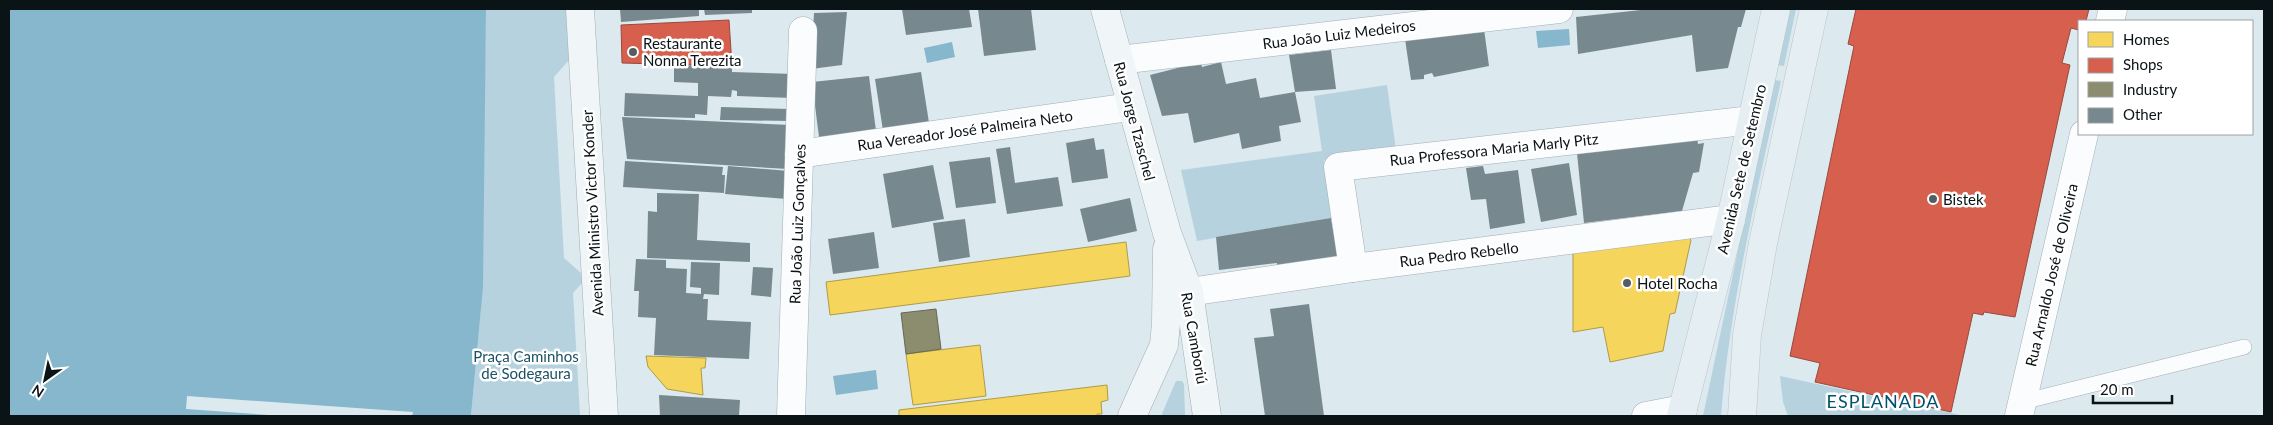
<svg xmlns="http://www.w3.org/2000/svg" width="2273" height="425" font-family="Lato,sans-serif">
<rect width="100%" height="100%" fill="#dce9ef"/>
<g fill="#b6d2df">
<polygon points="486,9 566,9 569,60 554,77 564,258 581,273 583,282 573,293 580,416 471,416 481,308"/>
<polygon points="1789,9 1796,9 1784,66 1777,65"/>
<path d="M1774 80 1781 81C1757 192 1730 303 1721 416H1703Z"/>
<polygon points="1387,85 1396,150 1324,160 1331,218 1197,241 1181,170 1322,151 1314,96"/>
<polygon points="1780,376 1965,416 1788,416 1783,402"/>
<polygon points="1176,381 1182,381 1184,384 1185,416 1161,416"/>
</g>
<g fill="#86b7cd">
<polygon points="9,9 486,9 483,287 471,416 9,416"/>
<polygon points="1569,29 1570,45 1538,48 1536,31"/>
<polygon points="952,42 955,57 927,63 924,48"/>
<polygon points="876,370 878,389 836,395 833,376"/>
</g>
<polygon fill="#dce9ef" points="187,396 413,412 412,416 283,416 186,409"/>
<g fill="#f6d55c" stroke="#af9b47">
<polygon points="1688,237 1691,240 1675,313 1670,314 1663,351 1610,362 1603,327 1573,332 1573,253"/>
<polygon points="1126,242 1130,276 830,315 826,282"/>
<polygon points="980,345 986,396 913,405 906,354"/>
<polygon points="646,356 706,358 705,368 701,368 703,395 667,389 648,367"/>
<polygon points="1107,385 1108,400 1101,402 1102,414 1097,414 1097,416 899,416 899,410"/>
</g>
<g fill="#d6604d" stroke="#99493c">
<polygon points="1856,9 2089,9 2086,21 2079,21 2079,30 2071,28 2062,63 2070,65 2015,317 1984,312 1983,315 1973,313 1951,412 1815,382 1820,363 1790,356 1854,46 1848,44"/>
<polygon points="729,20 732,66 622,63 621,25"/>
</g>
<polygon fill="#8c8c6e" stroke="#656854" points="936,309 941,349 906,354 901,313"/>
<g fill="#78888f">
<polygon points="620,9 699,9 699,16 621,22"/>
<polygon points="704,9 752,9 752,13 705,15"/>
<polygon points="902,9 969,9 972,27 906,35"/>
<polygon points="978,9 1031,9 1036,50 984,56"/>
<polygon points="1650,9 1746,9 1741,27 1738,27 1728,68 1696,72 1692,35 1578,54 1576,17"/>
<polygon points="847,12 842,65 811,69 814,13"/>
<polygon points="1484,29 1489,66 1434,77 1432,73 1424,75 1424,79 1411,80 1405,39"/>
<polygon points="1331,50 1336,89 1295,92 1289,55"/>
<polygon points="1201,62 1202,67 1221,62 1226,84 1256,78 1260,98 1295,92 1301,122 1279,126 1281,141 1242,149 1239,133 1194,143 1188,113 1162,116 1150,75"/>
<polygon points="674,65 732,66 732,72 795,74 794,98 737,96 737,91 732,90 731,97 708,96 707,115 695,114 695,118 624,116 625,93 698,96 698,83 674,82"/>
<polygon points="921,72 930,129 884,137 875,79"/>
<polygon points="869,76 877,139 820,145 812,82"/>
<polygon points="721,107 790,109 790,121 720,120"/>
<polygon points="622,117 790,125 788,169 627,159"/>
<polygon points="1094,138 1096,150 1104,149 1108,178 1072,183 1066,143"/>
<polygon points="1697,138 1698,144 1704,143 1699,172 1693,173 1682,211 1584,223 1577,153"/>
<polygon points="1010,147 1015,183 1058,177 1063,206 1007,214 996,149"/>
<polygon points="990,157 996,203 956,208 949,162"/>
<polygon points="625,161 723,167 722,175 725,175 724,193 623,187"/>
<polygon points="1569,163 1577,215 1541,222 1531,169"/>
<polygon points="933,165 944,219 892,228 883,174"/>
<polygon points="728,166 789,171 787,199 725,194"/>
<polygon points="1483,166 1485,174 1518,170 1525,223 1490,229 1486,199 1471,200 1466,168"/>
<polygon points="657,193 699,194 697,240 750,243 750,262 647,258 648,211 657,212"/>
<polygon points="1130,198 1137,231 1088,242 1080,209"/>
<polygon points="1331,218 1338,258 1277,266 1277,263 1219,270 1216,237"/>
<polygon points="965,219 970,257 939,262 933,223"/>
<polygon points="874,232 879,268 833,274 828,239"/>
<polygon points="636,259 666,260 666,268 687,269 686,293 701,294 701,288 690,287 691,262 720,263 719,295 704,294 703,299 708,299 707,320 751,322 749,359 654,355 656,318 638,317 639,291 634,291"/>
<polygon points="753,267 773,268 771,297 751,295"/>
<polygon points="1309,304 1324,416 1265,416 1254,338 1274,336 1270,309"/>
<polygon points="659,395 740,400 739,416 660,416"/>
</g>
<g fill="none" stroke-linecap="round" stroke-linejoin="round">
<defs>
<polyline id="lane" points="2022,402 2244,347"/>
<g id="street">
<polyline points="2110,21 2113,9"/>
<polyline points="1119,60 1559,9"/>
<polyline points="799,154 1130,107"/>
<polyline points="1353,268 1338,167 1752,120"/>
<polyline points="1189,292 1353,268 1731,219"/>
<polyline points="791,416 803,31"/>
<polyline points="1646,416 1683,409"/>
<polyline points="2019,416 2084,134"/>
</g>
<g id="secondary">
<polyline points="580,9 604,416"/>
<polyline points="1105,9 1167,233 1189,292 1207,416"/>
<polyline points="1132,416 1164,345 1166,323 1167,249"/>
</g>
<g id="primary">
<polyline points="1681,416 1731,219 1776,9"/>
<polyline points="1742,416 1747,335 1763,243 1814,9"/>
</g>
</defs>
<use href="#lane" stroke="#a3aeb2" stroke-width="16"/>
<use href="#street" stroke="#a3aeb2" stroke-width="29"/>
<use href="#secondary" stroke="#a3aeb2" stroke-width="29"/>
<use href="#primary" stroke="#bdc3c6" stroke-width="29"/>
<use href="#lane" stroke="#fafcfd" stroke-width="15"/>
<use href="#street" stroke="#fafcfd" stroke-width="28"/>
<use href="#secondary" stroke="#f0f5f7" stroke-width="28"/>
<use href="#primary" stroke="#e5eef2" stroke-width="28"/>
</g>
<g fill="#545e62" stroke="#fff" stroke-width="2">
<circle cx="633" cy="52" r="5"/>
<circle cx="1933" cy="199" r="5"/>
<circle cx="1627" cy="283" r="5"/>
</g>
<g text-anchor="middle" dominant-baseline="central" stroke-width="5" stroke-linejoin="round" paint-order="stroke">
<g font-size="15" fill="#0a1316" stroke="#fff">
<text transform="translate(1339 34) rotate(-7)">Rua João Luiz Medeiros</text>
<text transform="translate(1135 121) rotate(75)">Rua Jorge Tzaschel</text>
<text transform="translate(965 130) rotate(-8)">Rua Vereador José Palmeira Neto</text>
<text transform="translate(1494 149) rotate(-6)">Rua Professora Maria Marly Pitz</text>
<text transform="translate(1741 169) rotate(-77)">Avenida Sete de Setembro</text>
<text transform="translate(592 213) rotate(-93)">Avenida Ministro Victor Konder</text>
<text transform="translate(797 224) rotate(-88)">Rua João Luiz Gonçalves</text>
<text transform="translate(1459 254) rotate(-7)">Rua Pedro Rebello</text>
<text transform="translate(2051 275) rotate(-77)">Rua Arnaldo José de Oliveira</text>
<text transform="translate(1195 338) rotate(80)">Rua Camboriú</text>
</g>
<g font-size="15" fill="#0a1316" stroke="#fff" text-anchor="start">
<text x="643" y="43">Restaurante<tspan x="643" dy="17">Nonna Terezita</tspan></text>
<text x="1943" y="199">Bistek</text>
<text x="1637" y="283">Hotel Rocha</text>
</g>
<g font-size="15" fill="#1b5165" stroke="#fff">
<text x="526" y="356">Praça Caminhos<tspan x="526" dy="17">de Sodegaura</tspan></text>
</g>
<g font-size="18" letter-spacing="1" fill="#00526c" stroke="#fff">
<text x="1883" y="401">ESPLANADA</text>
</g>
</g>
<rect width="2273" height="425" fill="none" stroke="#0a1316" stroke-width="20"/>
<rect x="2078" y="20" width="175" height="115" fill="#ffffff" stroke="#9da1a2"/>
<rect x="2088" y="32" width="25" height="15" fill="#f6d55c" stroke="#9da1a2"/>
<text x="2123" y="45" font-size="15" fill="#0a1316">Homes</text>
<rect x="2088" y="58" width="25" height="15" fill="#d6604d" stroke="#9da1a2"/>
<text x="2123" y="70" font-size="15" fill="#0a1316">Shops</text>
<rect x="2088" y="82" width="25" height="15" fill="#8c8c6e" stroke="#9da1a2"/>
<text x="2123" y="95" font-size="15" fill="#0a1316">Industry</text>
<rect x="2088" y="108" width="25" height="15" fill="#78888f" stroke="#9da1a2"/>
<text x="2123" y="120" font-size="15" fill="#0a1316">Other</text>
<g transform="translate(45 380) rotate(213)" stroke="#ffffff" stroke-width="4" paint-order="stroke">
<path d="M0-4L9 19L0 12L-9 19Z" fill="#0a1316"/>
<text y="-8" font-size="14" font-weight="bold" text-anchor="middle" fill="#0a1316">N</text>
</g>
<path d="M2093 395v8h79v-8" fill="none" stroke="#0a1316" stroke-width="2.5"/>
<text x="2100" y="395" font-size="15" fill="#0a1316" stroke="#ffffff" stroke-width="4" paint-order="stroke">20 m</text>
</svg>
